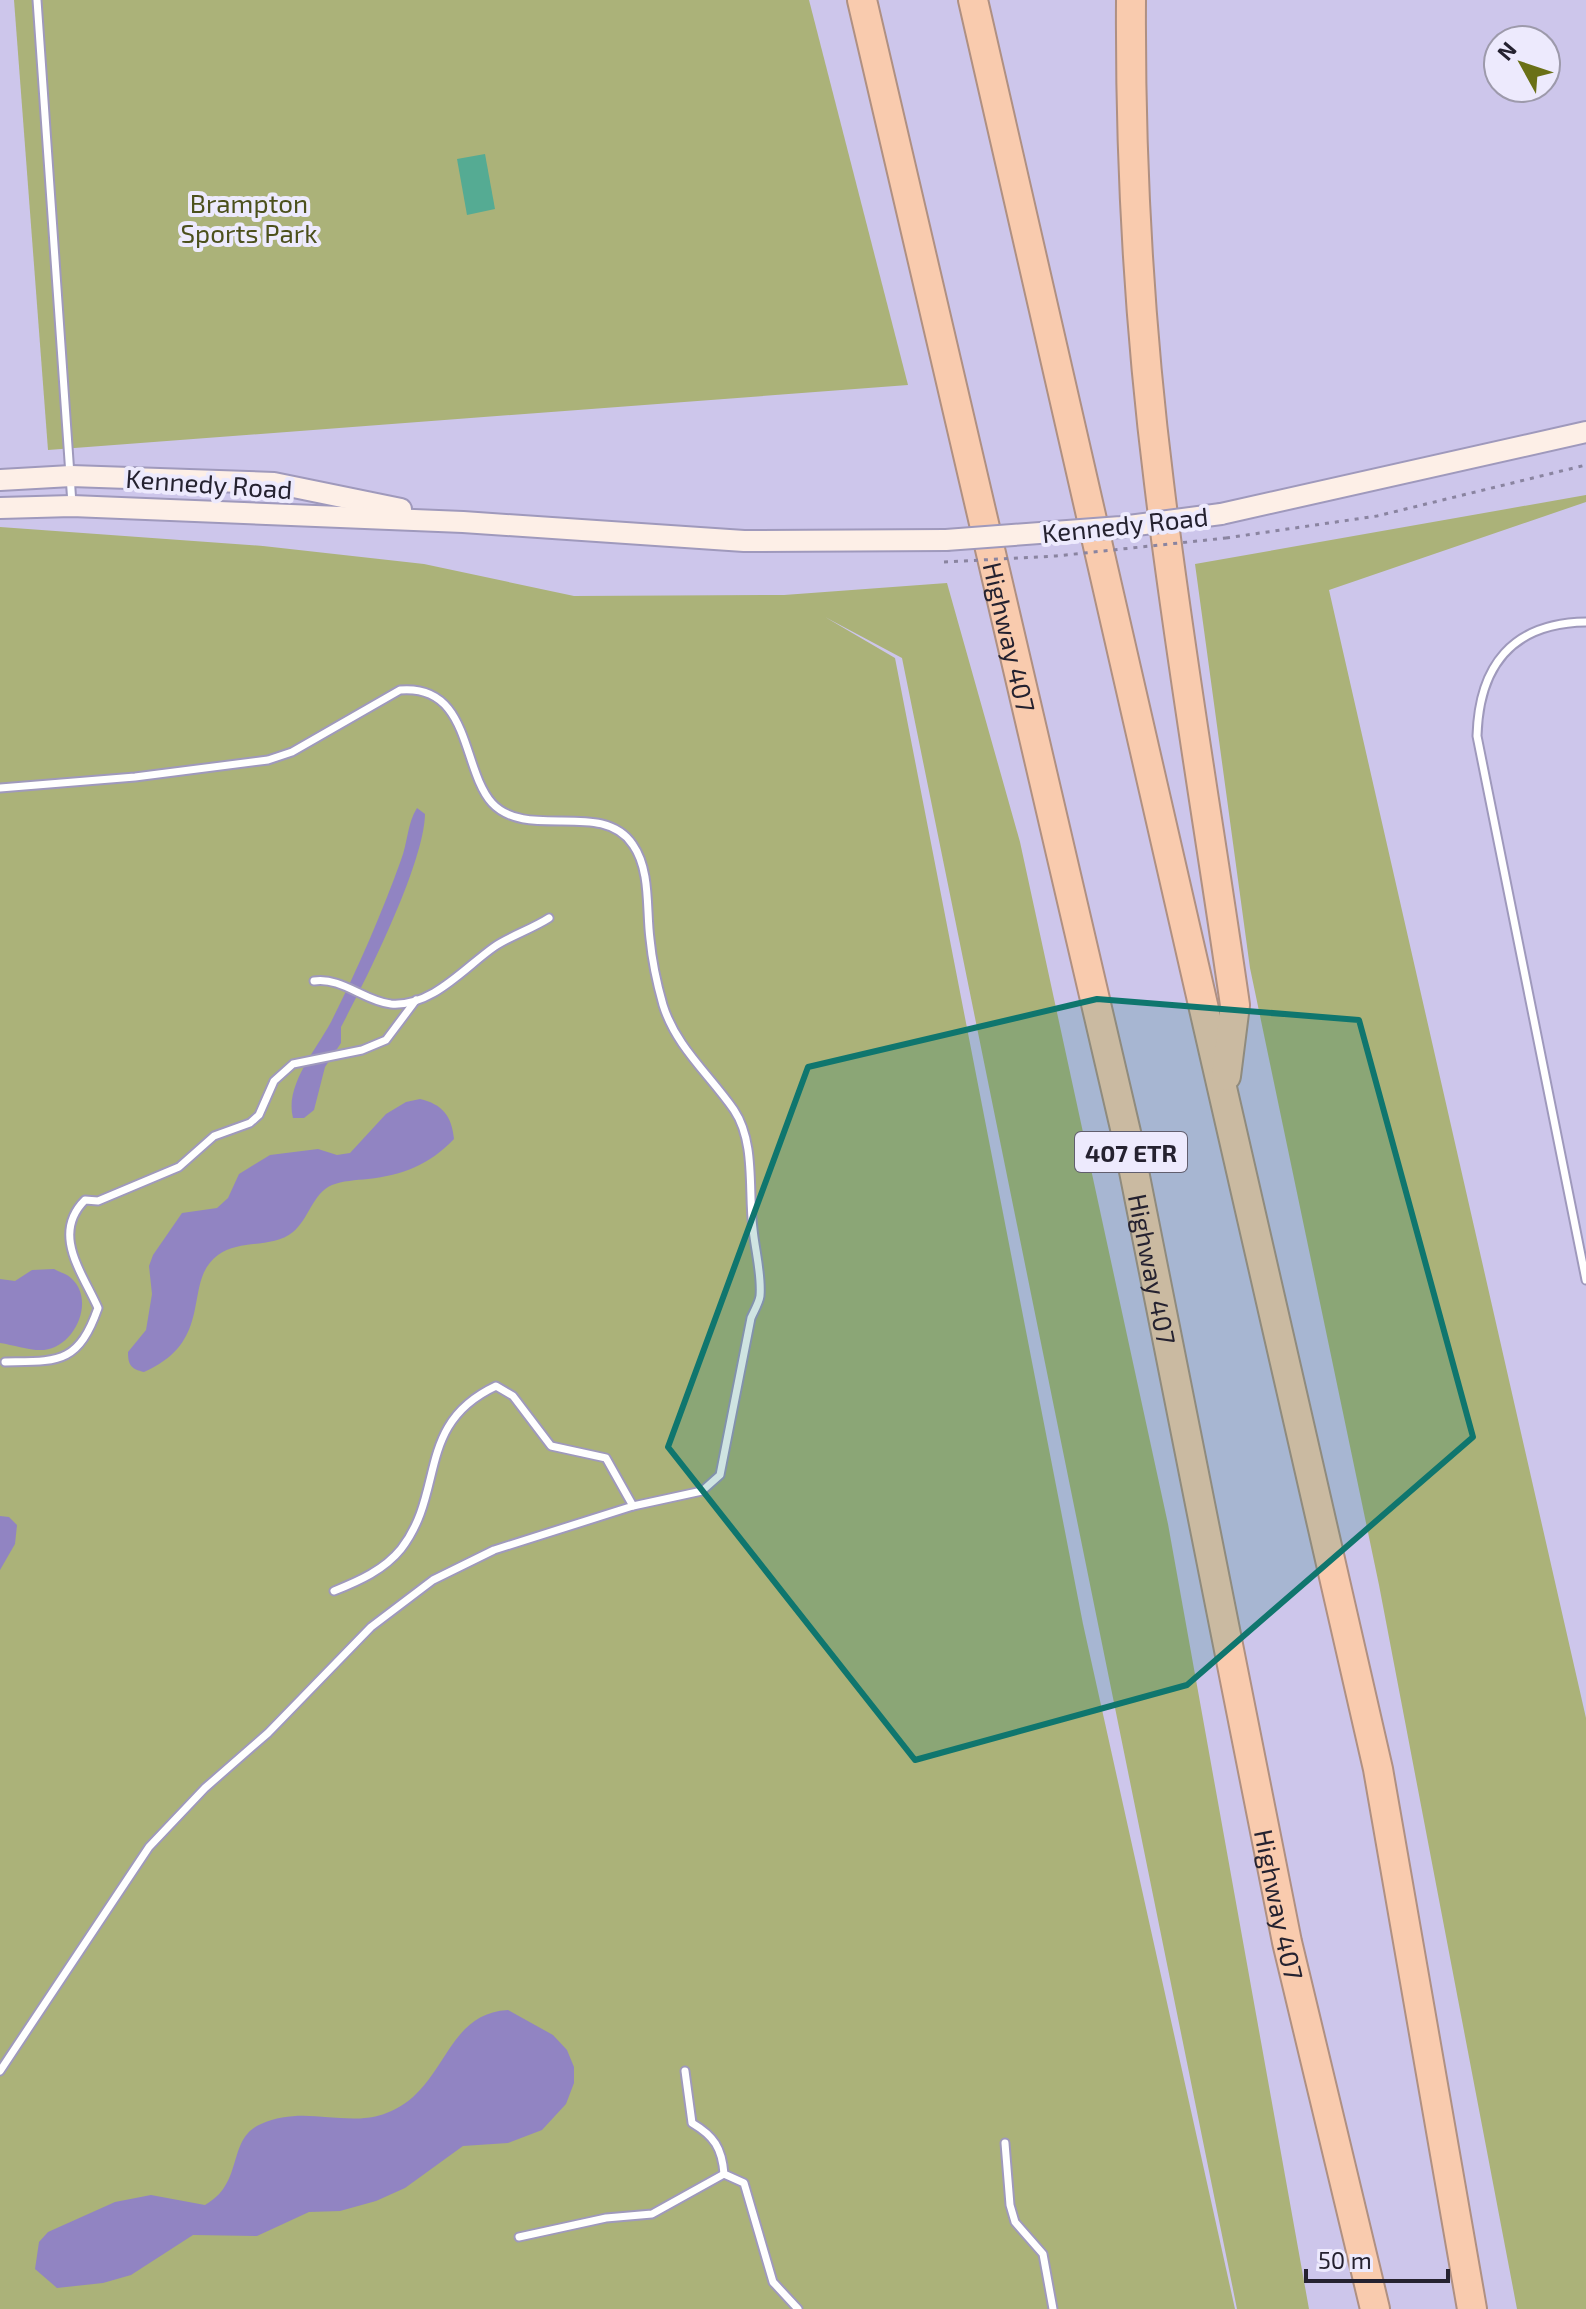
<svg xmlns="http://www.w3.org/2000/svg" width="1586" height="2309" font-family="'Exo 2',sans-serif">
<rect width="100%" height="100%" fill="#cdc6eb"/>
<g fill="#abb279">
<polygon points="14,0 809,0 908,385 48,450"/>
<polygon points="1586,495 1586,502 1329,590 1586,1718 1586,2309 1517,2309 1379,1585 1250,968 1195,564"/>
<polygon points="0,527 263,546 424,564 574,596 784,595 947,583 1020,842 1168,1524 1309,2309 1237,2309 902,658 825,617 895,658 1083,1624 1235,2309 0,2309"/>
</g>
<g fill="#9184c2">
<path d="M417 808 425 814C424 864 366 980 341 1027V1043L325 1067 314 1110 304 1118H293C284 1084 319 1047 333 1018 358 968 382 913 401 860 408 842 407 824 417 808Z"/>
<path d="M420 1099C442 1104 452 1116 454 1139 429 1165 403 1175 368 1179 356 1180 342 1181 332 1185 312 1194 309 1219 293 1232 272 1249 240 1239 218 1255 181 1282 217 1340 144 1372 131 1369 128 1365 128 1352L146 1330 152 1294 149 1266 153 1255 182 1213 217 1208 228 1198 239 1174 270 1155 318 1149 337 1155 350 1153 386 1114 406 1102Z"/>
<path d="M54 1269C59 1272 67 1274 71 1278 96 1300 75 1347 44 1350 30 1351 14 1345 0 1343V1279L15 1281 32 1270Z"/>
<polygon points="0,1516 9,1517 17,1525 15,1544 0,1570"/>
<path d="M508 2010 553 2035 567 2050 574 2067V2083L566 2104 542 2130 508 2143 463 2146 405 2188 376 2201 340 2211 309 2212 257 2236 193 2235 131 2275 103 2283 57 2288 35 2269 39 2242 48 2232 115 2202 151 2195 205 2205C245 2183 226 2139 261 2124 315 2100 362 2141 413 2097 448 2066 454 2013 508 2010Z"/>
</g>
<polygon fill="#55ab93" points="485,154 495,209 467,215 457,159"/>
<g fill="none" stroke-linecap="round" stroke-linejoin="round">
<defs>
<g id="service">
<polyline points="37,0 72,504"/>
<path d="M1586 622C1512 623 1479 666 1477 736L1586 1280"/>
<path d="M0 788 135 777 268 760 292 752 400 690C471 684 461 768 492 803 527 841 603 799 633 845 651 871 646 909 650 939 652 960 657 984 663 1005 676 1047 710 1075 734 1110 756 1143 748 1191 753 1229 755 1250 762 1275 760 1296 759 1303 754 1311 751 1318L720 1475 702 1491 633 1506"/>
<path d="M314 981C342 977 364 1001 391 1004 432 1007 464 968 494 947 510 936 532 929 549 918"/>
<path d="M5 1362C57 1361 78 1365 98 1308 82 1272 51 1234 85 1200L98 1201 179 1167 214 1136 250 1123 259 1115 274 1081 293 1064 362 1050 386 1040 416 1000"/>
<path d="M0 2071 149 1847 205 1788 268 1733 371 1627 433 1580 494 1550 633 1506 606 1458 551 1446 513 1396 496 1386C415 1424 446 1491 401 1549 384 1570 359 1581 334 1591"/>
<path d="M685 2071 692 2123C714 2136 722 2148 724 2174L744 2183 773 2282 798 2309"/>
<polyline points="1005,2143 1010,2205 1015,2222 1043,2254 1053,2309"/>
<polyline points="519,2237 606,2218 652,2214 724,2174"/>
</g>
<g id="secondary">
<polyline points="0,480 71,476 274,483 401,509"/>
<polyline points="0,508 72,506 463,522 744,541 946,540"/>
<polyline points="1221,514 1586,432"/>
</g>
<g id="motorway">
<path id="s1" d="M862 0 1128 1141 1287 1942 1375 2309"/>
<polyline points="973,0 1378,1769 1472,2309"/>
<path d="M1131 0C1130 162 1139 323 1159 483 1180 658 1210 831 1235 1005L1226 1076"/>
</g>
</defs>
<use href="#service" stroke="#9f99bc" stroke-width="11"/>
<use href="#secondary" stroke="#9f99bc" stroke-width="24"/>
<use href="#motorway" stroke="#af9082" stroke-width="32"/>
<polyline stroke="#8a84a0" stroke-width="3" stroke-dasharray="4 6" stroke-linecap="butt" points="1226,538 1377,516 1586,465"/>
<use href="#service" stroke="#fff" stroke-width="7"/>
<use href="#secondary" stroke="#fdefe7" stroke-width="20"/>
<use href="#motorway" stroke="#f9cbae" stroke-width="28"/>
<defs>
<polyline id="secondary-bridge" points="946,540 1121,527 1221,514"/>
</defs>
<use href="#secondary-bridge" stroke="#9f99bc" stroke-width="24" stroke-linecap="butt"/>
<polyline stroke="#8a84a0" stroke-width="3" stroke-dasharray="4 6" stroke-linecap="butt" points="944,562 1056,556 1226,538"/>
<use href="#secondary-bridge" stroke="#fdefe7" stroke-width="20"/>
</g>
<path fill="#0f766e" fill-opacity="0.2" stroke="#0f766e" stroke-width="6" stroke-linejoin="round" d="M1097 999 1359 1020 1473 1437 1187 1685 915 1760 668 1447 808 1067Z"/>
<g text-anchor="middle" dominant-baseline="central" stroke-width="8" stroke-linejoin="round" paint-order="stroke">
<rect fill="#edeafd" stroke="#615e6e" stroke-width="2" x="1075" y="1132" width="112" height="40" rx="6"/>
<g font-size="24" font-weight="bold" fill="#252230">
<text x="1131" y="1152">407 ETR</text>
</g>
<g font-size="26" fill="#4c501c" stroke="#edeafd">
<text x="249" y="202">Brampton<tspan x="249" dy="30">Sports Park</tspan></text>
</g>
<g font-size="26" fill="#252230" stroke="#edeafd">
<text transform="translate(209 483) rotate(4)">Kennedy Road</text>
<text transform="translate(1125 524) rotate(-6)">Kennedy Road</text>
<text stroke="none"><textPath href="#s1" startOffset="654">Highway 407</textPath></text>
<text stroke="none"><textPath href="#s1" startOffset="1302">Highway 407</textPath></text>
<text stroke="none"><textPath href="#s1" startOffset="1950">Highway 407</textPath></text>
</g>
</g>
<g transform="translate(1522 64) rotate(310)"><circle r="38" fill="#edeafd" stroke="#9d9aab" stroke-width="2"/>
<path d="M0-6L14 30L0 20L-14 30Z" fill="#6a7016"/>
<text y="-12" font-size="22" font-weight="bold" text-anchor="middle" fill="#252230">N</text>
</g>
<path d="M1306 2269v12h142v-12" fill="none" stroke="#252230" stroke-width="4"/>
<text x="1318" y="2269" font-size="24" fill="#252230" stroke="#edeafd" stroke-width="6" paint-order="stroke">50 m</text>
</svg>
